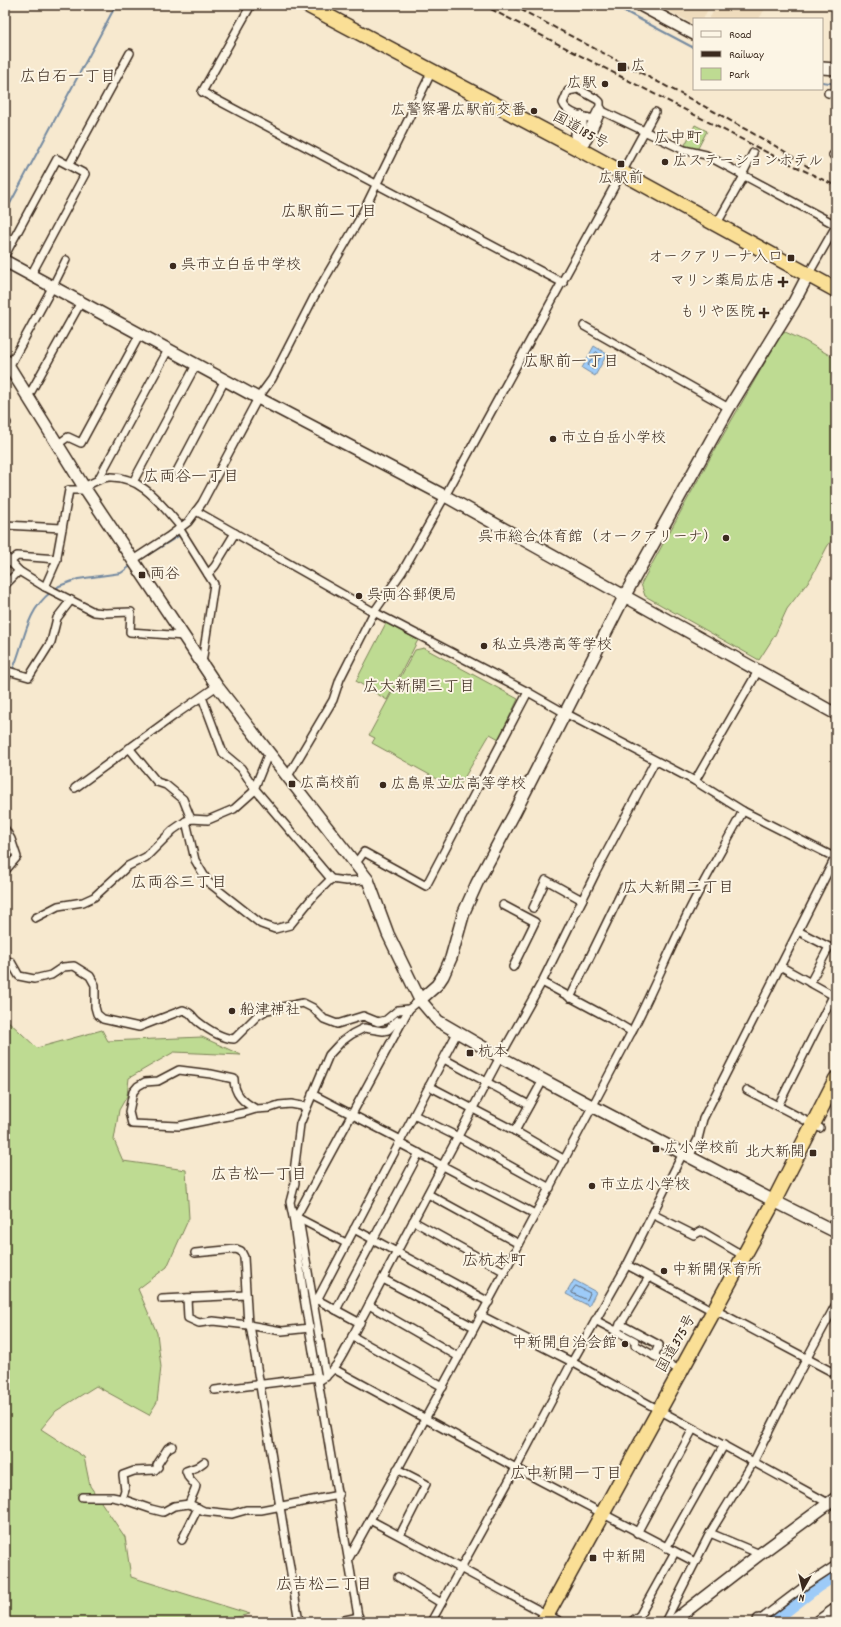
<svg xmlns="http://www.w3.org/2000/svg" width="841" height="1627" font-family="Dekko,'Klee One',sans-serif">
<rect width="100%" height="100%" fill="#f7e9cf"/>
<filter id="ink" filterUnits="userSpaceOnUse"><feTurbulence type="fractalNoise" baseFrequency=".025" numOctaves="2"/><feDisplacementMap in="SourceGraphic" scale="8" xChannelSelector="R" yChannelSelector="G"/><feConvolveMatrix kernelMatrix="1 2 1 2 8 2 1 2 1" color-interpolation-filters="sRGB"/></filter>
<g filter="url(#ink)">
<g fill="#efdcbd">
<polygon points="657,5 710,5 703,19 694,19 694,24"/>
<polygon points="717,5 767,5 759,19 709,19"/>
</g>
<g fill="#bedb92" stroke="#7c8258">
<polygon points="695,125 707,131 697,150 684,147"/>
<polygon points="783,331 805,341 836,359 836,533 827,547 811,578 787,609 775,635 759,660 645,596 641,584 714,451"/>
<polygon points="386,623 418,640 387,700 356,681"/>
<polygon points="424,648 518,699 499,739 490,734 457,790 372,743 375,738 369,735 415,650"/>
<polygon points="5,1018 37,1048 102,1030 108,1041 202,1037 241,1055 174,1052 129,1078 127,1096 119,1110 114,1140 123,1161 186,1170 189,1218 167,1267 138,1289 157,1333 161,1367 157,1402 149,1415 96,1386 56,1411 41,1429 84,1457 90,1486 125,1537 131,1577 250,1614 217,1622 5,1622"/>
</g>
<g fill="#9dcbf8" stroke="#768ba1">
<polygon points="594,346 607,354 595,376 582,368"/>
<polygon points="574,1280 596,1292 589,1306 566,1294"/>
</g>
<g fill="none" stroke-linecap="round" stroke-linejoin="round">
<g stroke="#626a75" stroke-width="1">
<polygon points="597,352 601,356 594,369 592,369 588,365 595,353"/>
<polygon points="576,1286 590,1293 587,1300 572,1293 572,1291"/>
</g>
<g stroke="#768ba1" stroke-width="2">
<polyline points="613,5 694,48"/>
<polyline points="822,82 836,84"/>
<polyline points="5,213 116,5"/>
<polyline points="143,558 182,534"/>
<polyline points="54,590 59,586 78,579 121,573 132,565"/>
<path d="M12 671C25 644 24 613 51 592"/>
</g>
<polyline stroke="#9dcbf8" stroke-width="12" points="772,1622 817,1587 836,1575"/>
<defs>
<g id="street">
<polyline points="251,5 202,92 563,283"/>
<polyline points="828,93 836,94"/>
<path d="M596 119C585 118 567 114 563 103L568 91 578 89 598 100 600 102V110L684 150 706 155 836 225"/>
<polyline points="833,155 836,158"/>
<polyline points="69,165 130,53"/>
<polyline points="742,175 753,153"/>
<polyline points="716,225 744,176"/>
<polyline points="5,255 57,159 85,174 31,275"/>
<polyline points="808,275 836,226"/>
<polyline points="584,326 729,408"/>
<polyline points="9,367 53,286 66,260"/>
<polyline points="28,397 81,302"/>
<polyline points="5,424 7,423"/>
<polyline points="58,444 68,437 81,443 140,334"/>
<polyline points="177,471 225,380"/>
<polyline points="98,480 168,350"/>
<polyline points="133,482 196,365"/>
<path d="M84 487C92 483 102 477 110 477 142 476 162 506 181 527"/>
<polyline points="196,511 374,612 528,692 565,713 695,781 743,811 836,858"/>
<polyline points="5,525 62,528"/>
<polyline points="179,528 214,584 202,663"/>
<polyline points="5,556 19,571 45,587 94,612 105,613 131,612 130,632 184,636"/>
<polyline points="133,560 168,537 188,522 202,503 258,398 272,379 314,297 359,220 432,71"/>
<polyline points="10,562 17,556 57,559"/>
<polyline points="208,574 215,566 235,533"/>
<polyline points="5,585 19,571"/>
<polyline points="45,587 56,562 69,490 87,490"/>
<polyline points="5,680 8,671 29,677 51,642 57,618 71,600"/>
<polyline points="202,697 223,753 241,768 255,789 331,879"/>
<polyline points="129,748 157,782 166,785 183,799 191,819"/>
<polyline points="288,776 333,700 340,679 374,612 402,572 445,496 655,112"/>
<polyline points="695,781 758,671"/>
<polyline points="75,788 175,715 217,686"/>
<polyline points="186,821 195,860 208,882 261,924 275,929 290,925 312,898 331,879 346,881 368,880"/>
<polyline points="5,829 11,839 17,857 5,871"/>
<polyline points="356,863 364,852 426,886 528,692"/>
<polyline points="503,905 535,922 513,967"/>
<polyline points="533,908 546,880 582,900"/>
<polyline points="35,918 58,906 83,902 94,897 128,866 146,857 173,830 186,821 191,819 208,820 234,809 253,792 269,752"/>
<polyline points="798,931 829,947 810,983"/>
<path d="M5 960 11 962 19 976 34 979 51 975 63 967 74 966 90 976 95 985V1007L97 1014 103 1019 139 1027 183 1010C194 1014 190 1015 197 1021 207 1029 222 1038 234 1039L257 1016 267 1010 303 1003 313 1008 324 1019 337 1024 363 1016 378 1022 386 1020 398 1010 409 1009"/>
<polyline points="780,966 836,997"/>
<polyline points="542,982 609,1018 632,1032"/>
<polyline points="570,998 624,887"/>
<polyline points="444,1059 529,1105"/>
<polyline points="429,1086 515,1131 565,1160"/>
<polyline points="747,1090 820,1128"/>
<polyline points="312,1094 401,1140"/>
<polyline points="778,1106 833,996"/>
<path d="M256 1109C243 1102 234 1094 234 1079L211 1074 179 1070 158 1081 145 1082 138 1086 133 1092 129 1112 132 1124 179 1126 243 1113 256 1109 270 1108 279 1105 291 1104 307 1107"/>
<polyline points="414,1115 458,1137 550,1188"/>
<polyline points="515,1131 543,1080"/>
<polyline points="399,1143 535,1214"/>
<polyline points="689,1157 698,1139 703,1119 836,856"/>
<polyline points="428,1194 519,1244"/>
<polyline points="654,1215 694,1235 701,1231 744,1256"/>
<polyline points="296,1217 346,1243"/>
<polyline points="299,1219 326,1377"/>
<polyline points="413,1221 505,1272"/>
<polyline points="294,1222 290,1202 295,1183 294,1172 300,1124 329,1055 341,1042 352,1034 364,1028 383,1031 388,1030 398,1020 403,1020"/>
<polyline points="354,1229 489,1302"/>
<polyline points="195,1253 236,1249 241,1251 244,1257 248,1325"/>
<polyline points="627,1265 715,1312"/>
<polyline points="383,1279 474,1327"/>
<polyline points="187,1298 188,1318 199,1323 213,1321 248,1325 282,1331 310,1328"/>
<polyline points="314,1298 360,1323"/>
<polyline points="162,1299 246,1295"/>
<polyline points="317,1300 457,1033"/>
<polyline points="369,1305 459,1357"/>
<polyline points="336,1310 419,1153"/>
<polyline points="721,1313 836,1374"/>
<polyline points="480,1315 572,1362 828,1503"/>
<polyline points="595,1320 635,1341 635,1345 681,1371"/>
<polyline points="620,1324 659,1345 654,1356"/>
<polyline points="250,1325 299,1622"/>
<polyline points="616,1332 649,1277"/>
<polyline points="352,1336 443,1387"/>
<polyline points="334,1369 516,1468 695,1562"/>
<path d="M319 1381C337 1371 345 1350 354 1333L500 1057 542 982 596 872 655 761"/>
<polyline points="215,1390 319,1377"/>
<polyline points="397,1469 426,1484 400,1535"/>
<polyline points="82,1497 112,1497 122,1499 151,1509 163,1512 174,1506 189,1504 204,1511 232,1514 246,1510 261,1510 339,1495"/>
<polyline points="122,1499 125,1490 123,1475 134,1471 155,1470 158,1467 157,1465 168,1448 172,1446"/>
<path d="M189 1504C191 1497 195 1492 196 1486L189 1478 186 1471 197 1467 204 1462"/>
<polyline points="370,1520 561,1622"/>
<polyline points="637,1533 693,1429"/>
<polyline points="710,1533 760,1554"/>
<polyline points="182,1540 198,1508"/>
<polyline points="666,1548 724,1445"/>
<path d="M349 1558C445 1384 538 1210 630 1035 650 997 666 958 685 919 702 883 724 847 743 811"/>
<polyline points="398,1577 441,1603"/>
<polyline points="335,1622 359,1617"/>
<polyline points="359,1622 304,1298 294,1224 296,1217 409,1009 420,1000"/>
<polyline points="431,1622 516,1468 572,1362 627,1265 683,1153"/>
<polyline points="631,1622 640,1615 675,1552"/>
<polyline points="665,1622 710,1533 754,1461 785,1399 836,1304"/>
<polyline points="757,1622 807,1584 836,1565"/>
</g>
<g id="secondary">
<polyline points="640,5 694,34"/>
<polyline points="822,68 836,69"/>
<polyline points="577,148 586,139 600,110"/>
<polyline points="577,148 577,134 581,126 581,117"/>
<polyline points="5,261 258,398 445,496 836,714"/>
<polyline points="5,360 84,487 217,686 368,880 388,934 420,1000 438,1021 500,1057 592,1106 774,1201 836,1232"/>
<polyline points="420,1000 437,985 443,976 451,958 464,912 477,883 514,814 625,595 729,408 794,302 808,275"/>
<polyline points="759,1620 761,1622"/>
<polyline points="672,1622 760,1554 836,1498"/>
<polyline points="818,1622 836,1609"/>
</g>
<g id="highway">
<polyline points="307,5 577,148 836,290"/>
<polyline points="543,1622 774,1201 836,1079"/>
</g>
</defs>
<use href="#street" stroke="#3b2a1e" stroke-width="10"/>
<use href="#secondary" stroke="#3b2a1e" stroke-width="14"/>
<use href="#highway" stroke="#3b2a1e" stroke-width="17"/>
<use href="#street" stroke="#fcf5e5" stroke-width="7"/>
<use href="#secondary" stroke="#fcf5e5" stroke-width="11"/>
<use href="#highway" stroke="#fadf96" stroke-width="14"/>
<g stroke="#3b2a1e" stroke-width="2" stroke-dasharray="6 3" stroke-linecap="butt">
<polyline points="483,5 770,154 836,186"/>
<polyline points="512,5 715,112 784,151 810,168"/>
</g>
</g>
</g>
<g fill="#3b2a1e" stroke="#fcf5e5" stroke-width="1.5">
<rect x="617" y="62" width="10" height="10" rx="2"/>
<circle cx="605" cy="84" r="4"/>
<circle cx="534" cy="111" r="4"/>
<circle cx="665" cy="162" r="4"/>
<rect x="617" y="160" width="8" height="8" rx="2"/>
<rect x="787" y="254" width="8" height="8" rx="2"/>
<circle cx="173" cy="266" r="4"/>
<path d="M781 276h4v4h4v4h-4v4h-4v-4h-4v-4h4z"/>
<path d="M762 307h4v4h4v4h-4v4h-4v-4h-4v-4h4z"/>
<circle cx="553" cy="439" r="4"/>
<circle cx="726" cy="538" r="4"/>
<rect x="138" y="571" width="8" height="8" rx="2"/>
<circle cx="359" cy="596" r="4"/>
<circle cx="484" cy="646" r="4"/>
<rect x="288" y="780" width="8" height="8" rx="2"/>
<circle cx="383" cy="785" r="4"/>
<circle cx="232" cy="1011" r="4"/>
<rect x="466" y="1049" width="8" height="8" rx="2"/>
<rect x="652" y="1145" width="8" height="8" rx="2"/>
<rect x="809" y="1149" width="8" height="8" rx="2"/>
<circle cx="592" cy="1186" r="4"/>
<circle cx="664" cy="1271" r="4"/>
<circle cx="625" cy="1344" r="4"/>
<rect x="589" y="1554" width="8" height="8" rx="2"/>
</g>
<g text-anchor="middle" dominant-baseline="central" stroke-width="4" stroke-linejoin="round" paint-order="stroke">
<g font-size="15" fill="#3b2a1e" stroke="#fcf5e5" text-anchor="start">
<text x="631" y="67">広</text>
<text x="597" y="84" text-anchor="end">広駅</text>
<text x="526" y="111" text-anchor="end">広警察署広駅前交番</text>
<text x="673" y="162">広ステーションホテル</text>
<text x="621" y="179" text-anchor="middle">広駅前</text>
<text x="783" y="258" text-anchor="end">オークアリーナ入口</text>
<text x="181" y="266">呉市立白岳中学校</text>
<text x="775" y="282" text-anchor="end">マリン薬局広店</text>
<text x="755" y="313" text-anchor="end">もりや医院</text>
<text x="561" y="439">市立白岳小学校</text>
<text x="718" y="538" text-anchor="end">呉市総合体育館（オークアリーナ）</text>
<text x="150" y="575">両谷</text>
<text x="367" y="596">呉両谷郵便局</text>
<text x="492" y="646">私立呉港高等学校</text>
<text x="300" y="784">広高校前</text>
<text x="391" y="785">広島県立広高等学校</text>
<text x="240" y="1011">船津神社</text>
<text x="478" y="1053">杭本</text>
<text x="664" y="1149">広小学校前</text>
<text x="805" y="1153" text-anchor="end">北大新開</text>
<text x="600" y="1186">市立広小学校</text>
<text x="672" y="1271">中新開保育所</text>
<text x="617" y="1344" text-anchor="end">中新開自治会館</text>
<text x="601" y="1558">中新開</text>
</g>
<g font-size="15" fill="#3b2a1e" stroke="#fcf5e5">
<text transform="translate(580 131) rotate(29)">国道185号</text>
<text transform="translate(677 1344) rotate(-61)">国道375号</text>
</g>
<g font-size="16" fill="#3b2a1e" stroke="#fcf5e5">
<text x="68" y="77">広白石一丁目</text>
<text x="678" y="138">広中町</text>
<text x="329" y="212">広駅前二丁目</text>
<text x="571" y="362">広駅前一丁目</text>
<text x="191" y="477">広両谷一丁目</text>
<text x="419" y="687">広大新開三丁目</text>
<text x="179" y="883">広両谷三丁目</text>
<text x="678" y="888">広大新開二丁目</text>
<text x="259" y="1175">広吉松一丁目</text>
<text x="494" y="1261">広杭本町</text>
<text x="566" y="1474">広中新開一丁目</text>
<text x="324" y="1585">広吉松二丁目</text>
</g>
</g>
<rect width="841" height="1627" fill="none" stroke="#fcf5e5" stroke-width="20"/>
<rect x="10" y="10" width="821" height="1607" fill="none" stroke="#3b2a1e" stroke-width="1.5" filter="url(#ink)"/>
<rect x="693" y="18" width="130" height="72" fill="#fcf5e5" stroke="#afa495"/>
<rect x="701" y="31" width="20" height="6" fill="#fcf5e5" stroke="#afa495"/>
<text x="729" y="38" font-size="12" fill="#3b2a1e">Road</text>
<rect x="701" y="51" width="20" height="6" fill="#3b2a1e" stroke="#afa495"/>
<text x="729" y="58" font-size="12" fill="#3b2a1e">Railway</text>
<rect x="701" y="68" width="20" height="12" fill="#bedb92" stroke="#afa495"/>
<text x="729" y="78" font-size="12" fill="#3b2a1e">Park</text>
<g transform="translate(803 1589) rotate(188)" stroke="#fcf5e5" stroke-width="3" paint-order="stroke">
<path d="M0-3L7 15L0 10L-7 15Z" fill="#3b2a1e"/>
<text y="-6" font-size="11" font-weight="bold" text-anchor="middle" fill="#3b2a1e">N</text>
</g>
</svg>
